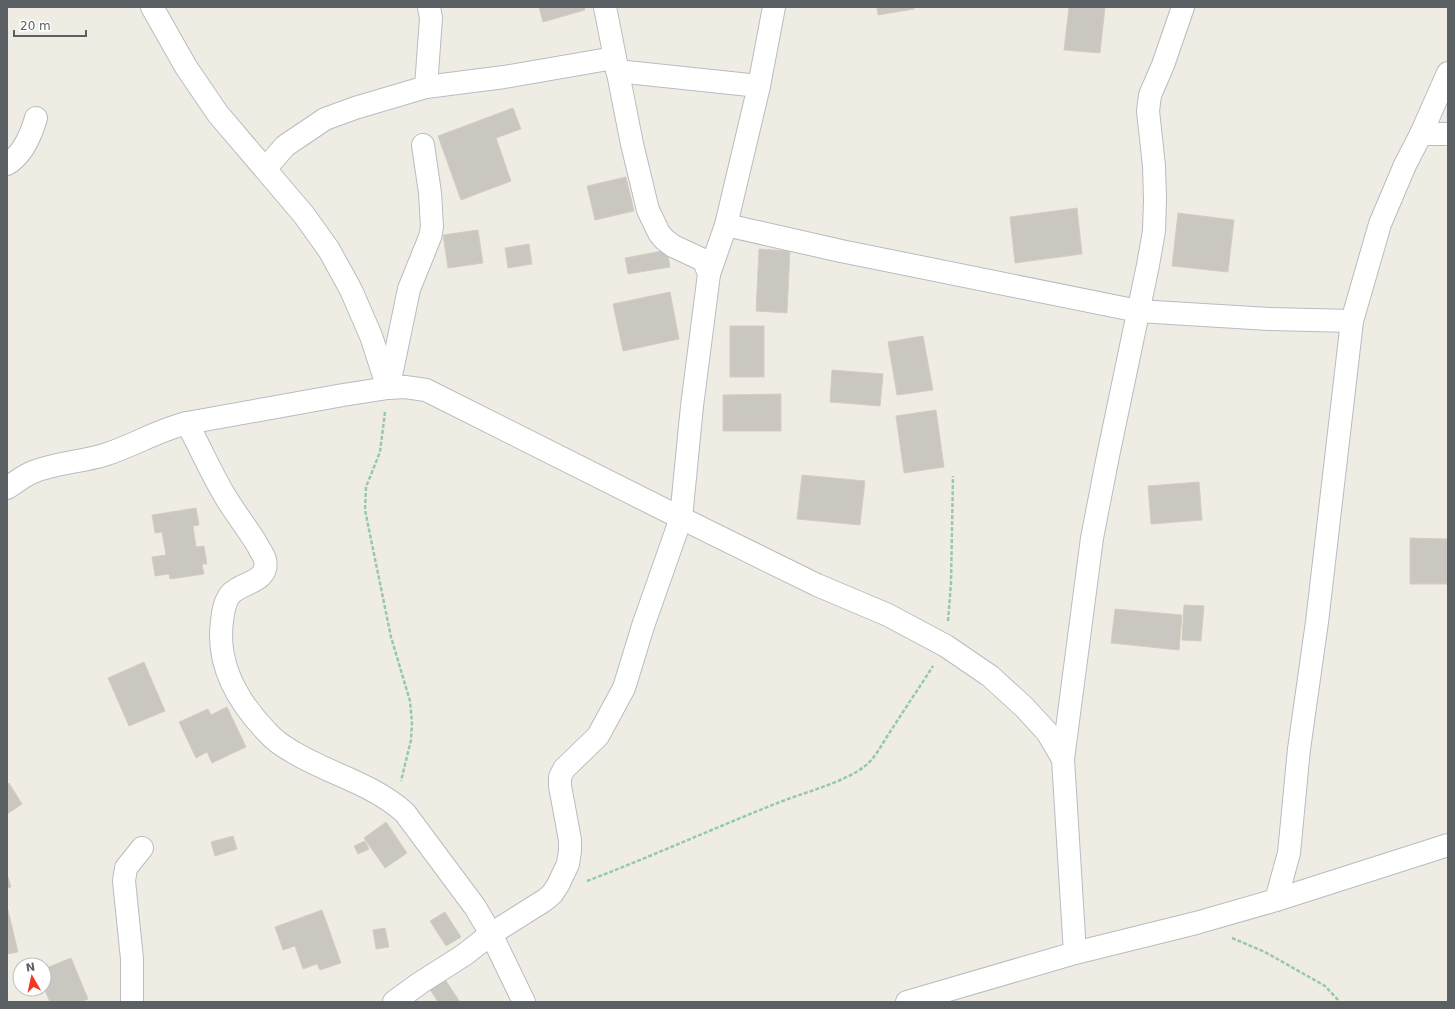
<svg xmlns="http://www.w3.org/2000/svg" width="1455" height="1009" font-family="'DejaVu Sans',sans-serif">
<rect width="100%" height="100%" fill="#efede3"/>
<g fill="#cac7c0" stroke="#d4cec1">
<polygon points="539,7 584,7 585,10 543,22"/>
<polygon points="877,7 914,7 914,9 878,15"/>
<polygon points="1069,7 1105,7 1100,53 1064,50"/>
<polygon points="513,108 521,129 496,138 511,181 461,200 438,136"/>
<polygon points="626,177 634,211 595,220 587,186"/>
<polygon points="1077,208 1082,254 1015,263 1010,217"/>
<polygon points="1178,213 1234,220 1228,272 1172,266"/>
<polygon points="478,230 483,263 448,268 443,235"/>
<polygon points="529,244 532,264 508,268 505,248"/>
<polygon points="759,249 790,251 787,313 756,311"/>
<polygon points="667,250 670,267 628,274 625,258"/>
<polygon points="670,292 679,339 623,351 613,304"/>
<rect x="730" y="326" width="34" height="51"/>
<polygon points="923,336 933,390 897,395 888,342"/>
<polygon points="832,370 883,374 880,406 830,402"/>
<polygon points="781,394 781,431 723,431 723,395"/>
<polygon points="936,410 944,467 904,473 896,416"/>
<polygon points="802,475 865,481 860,525 797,519"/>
<polygon points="1199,482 1202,520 1151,524 1148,486"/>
<polygon points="196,508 199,525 193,526 196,547 204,546 207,564 202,564 204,574 170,579 169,574 155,576 152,557 166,555 162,532 155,533 152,515"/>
<polygon points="1410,538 1448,539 1448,584 1410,584"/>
<polygon points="1184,605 1204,606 1201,641 1182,640"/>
<polygon points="1115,609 1182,615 1179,650 1111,643"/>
<polygon points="144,662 165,711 129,726 108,678"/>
<polygon points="227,707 246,747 212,763 207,752 196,758 179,722 208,709 211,715"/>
<polygon points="9,783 22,804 7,814 7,784"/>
<polygon points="386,822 407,853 385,868 364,838"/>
<polygon points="233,836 237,849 215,856 211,842"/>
<polygon points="365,841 369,849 358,854 354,846"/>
<polygon points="7,874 11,887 7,888"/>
<polygon points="7,906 18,952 7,954"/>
<polygon points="322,910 341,963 320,970 317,964 303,969 295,946 283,950 275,927"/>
<polygon points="445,912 461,937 446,946 430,921"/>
<polygon points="385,928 389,947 376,949 373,930"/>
<polygon points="71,958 88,999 80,1002 50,1002 44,988 44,969"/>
<polygon points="444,978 460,1002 438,1002 429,988"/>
</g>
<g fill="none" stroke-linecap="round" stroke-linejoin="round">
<defs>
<g id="minor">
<polyline points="152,7 186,67 218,114 304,215 329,250 351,290 371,336 388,388"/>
<polyline points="617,71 759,86"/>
<polyline points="426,87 431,18 429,7"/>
<polyline points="1421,134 1448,134"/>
<path d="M7 164C23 155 31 135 36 118"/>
<polyline points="266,168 285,146 325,119 355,108 426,87 504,77 614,58"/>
<polyline points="726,225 841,251 1138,311 1269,319 1352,321"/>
<polyline points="709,274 726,225 759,86 774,7"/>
<polyline points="389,385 409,289 430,237 432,227 430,193 423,145"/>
<path d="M187 423C200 447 211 473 225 496 235 513 248 529 258 546 260 551 264 555 265 560 270 583 239 582 229 596 224 604 223 612 222 621 216 665 238 702 267 732 274 740 284 747 293 752 329 774 374 784 405 813L475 907 491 934 524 1002"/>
<path d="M7 488C15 483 23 476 33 472 55 463 81 462 104 455 133 446 158 430 187 423L343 395 388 388 405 387 426 390 681 518 817 585 888 615 946 646 990 676 1024 707 1047 732 1063 759"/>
<polyline points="1276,900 1289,853 1299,749 1317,622 1352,321 1380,224 1405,165 1421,134 1448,73"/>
<polyline points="1075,953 1063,759 1092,538 1108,456 1148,265 1154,231 1155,199 1154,166 1148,111 1150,95 1163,65 1183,7"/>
<polyline points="132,1002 132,959 124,881 126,868 142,848"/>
<polyline points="394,1002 420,983 464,955 491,934 545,900 552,894 558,885 568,864 570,851 570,840 560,786 560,777 564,769 598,736 624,688 643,626 681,518 692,406 709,274 704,261 701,259 673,246 664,239 659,233 648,210 632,144 605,7"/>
<polyline points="907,1002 1075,953 1196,923 1276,900 1448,845"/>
</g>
</defs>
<use href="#minor" stroke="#b8bcc1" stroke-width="24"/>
<g stroke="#96caa6" stroke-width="2.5" stroke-dasharray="4 2" stroke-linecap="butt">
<polyline points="385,412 380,452 366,487 365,510 391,637 410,701 412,723 411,740 401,781"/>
<polyline points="948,621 951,583 953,476"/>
<path d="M587 881C650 857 712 829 775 804 801 793 844 783 865 766 876 757 882 744 890 732 904 710 919 688 933 666"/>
<polyline points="1232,938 1265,952 1325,986 1340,1002"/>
</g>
<use href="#minor" stroke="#fff" stroke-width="22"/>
</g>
<rect width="1455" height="1009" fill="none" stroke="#5b6065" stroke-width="16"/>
<g transform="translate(32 977) rotate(351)"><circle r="19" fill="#ffffff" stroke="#bdbfc1"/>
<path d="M0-3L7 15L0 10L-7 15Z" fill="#f53424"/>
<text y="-6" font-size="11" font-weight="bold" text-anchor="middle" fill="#5b6065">N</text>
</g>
<path d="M14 30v6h72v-6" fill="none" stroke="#5b6065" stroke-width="2"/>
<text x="20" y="30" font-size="12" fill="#5b6065" stroke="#ffffff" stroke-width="3" paint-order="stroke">20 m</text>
</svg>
